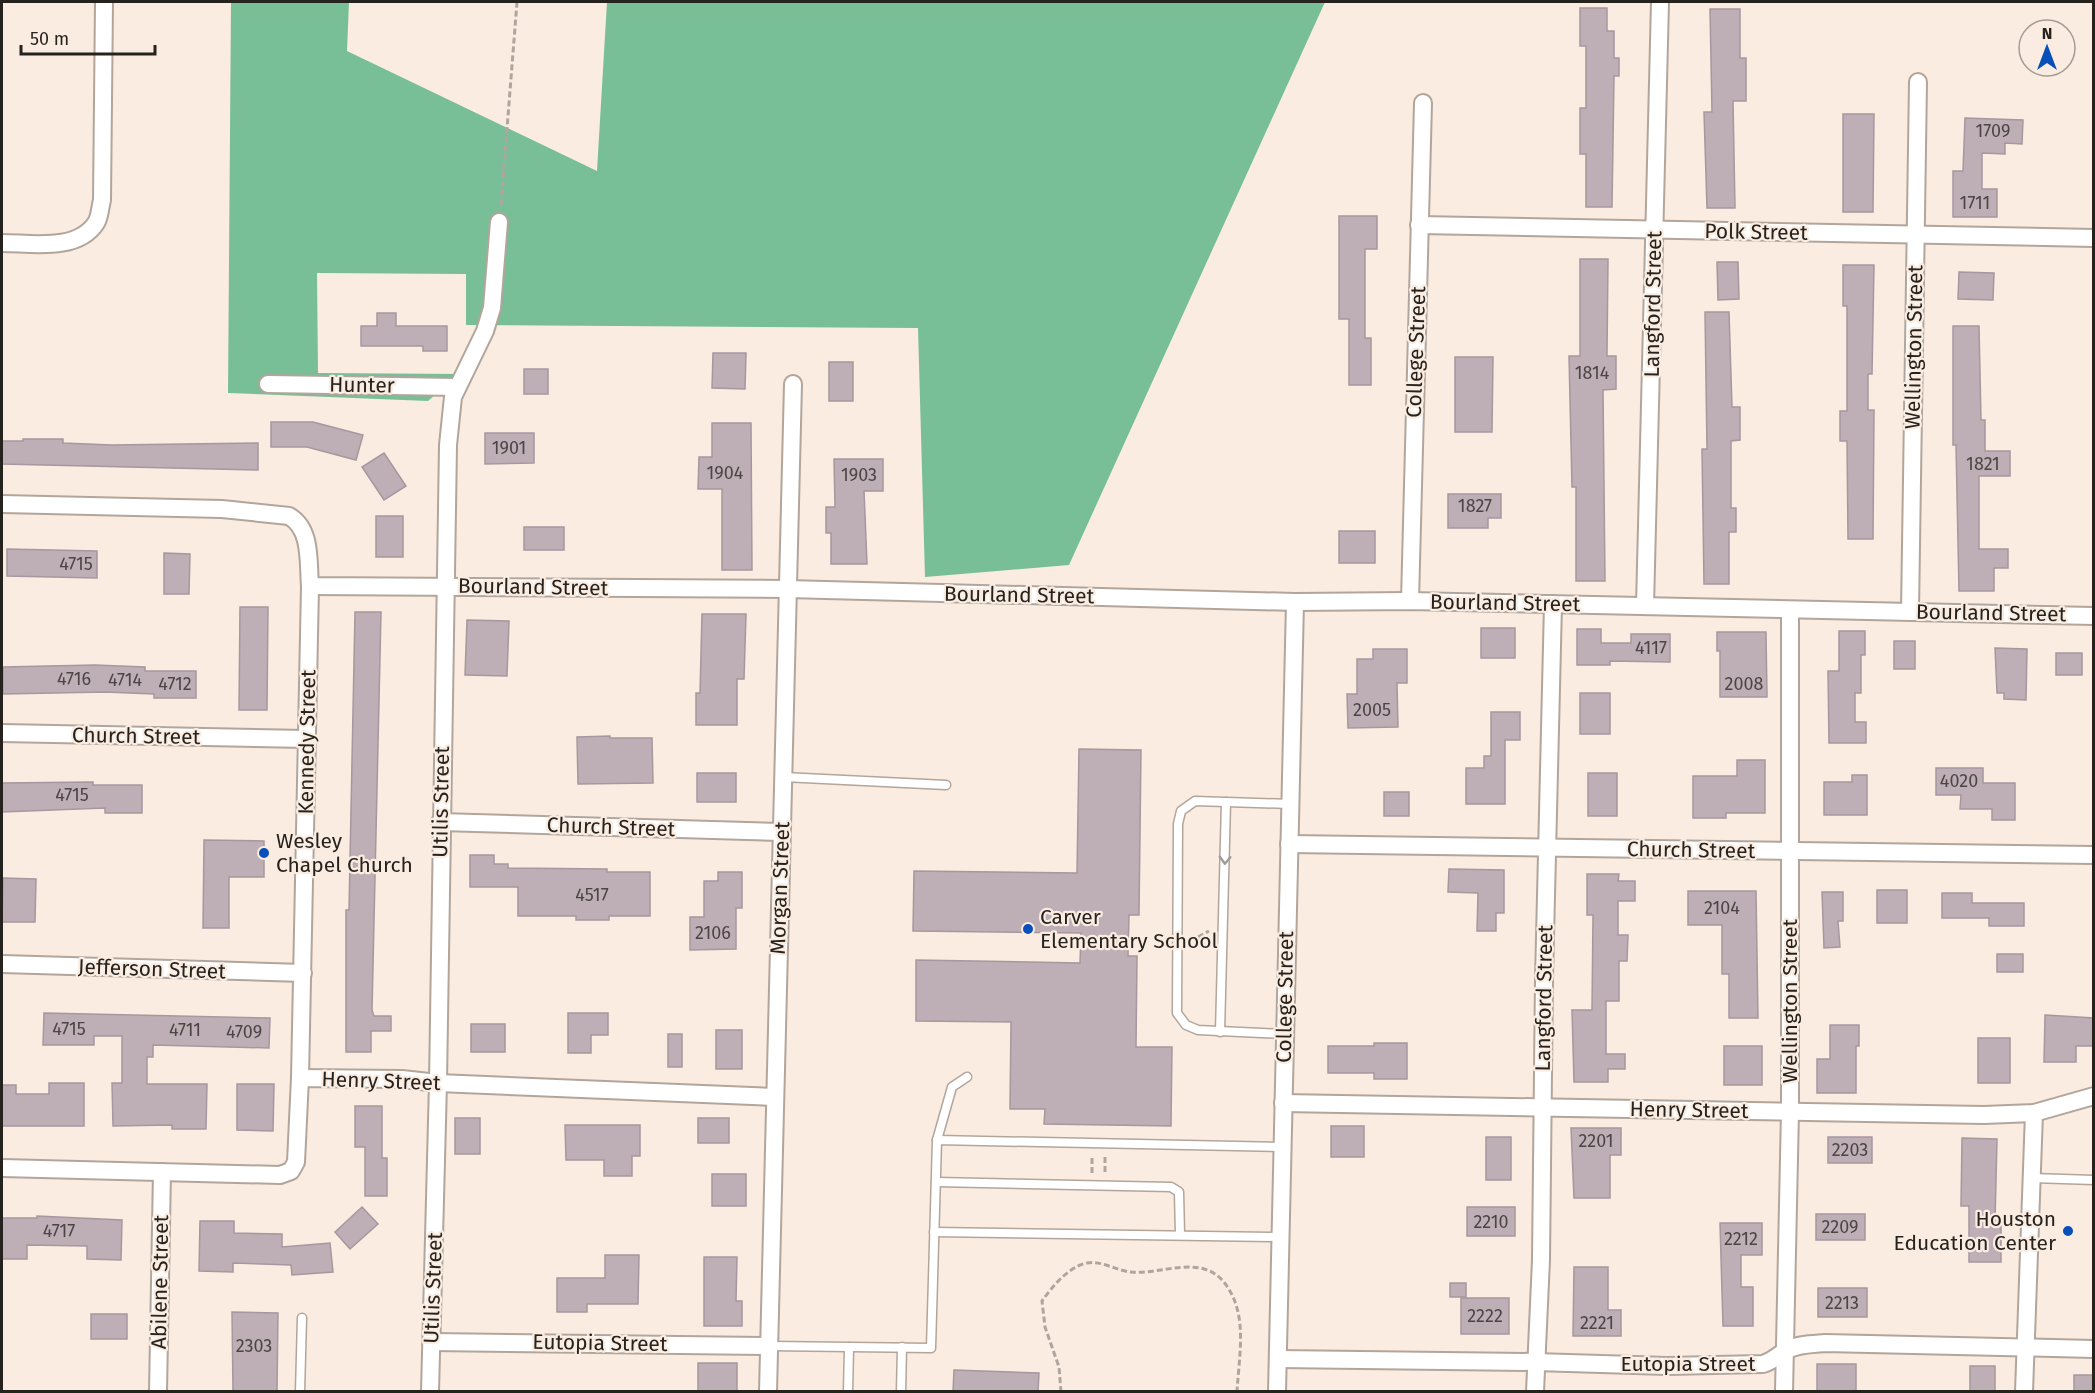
<svg xmlns="http://www.w3.org/2000/svg" width="2095" height="1393" font-family="'Fira Sans',sans-serif">
<rect width="100%" height="100%" fill="#faece1"/>
<polygon fill="#78be96" points="231,2 349,2 347,51 597,171 607,2 1325,2 1069,565 925,577 918,328 466,325 466,274 317,273 318,373 459,374 428,401 228,393"/>
<g fill="#beaeb5" stroke="#a7979e" stroke-width="1.5">
<polygon points="1580,8 1607,8 1607,31 1614,31 1614,58 1619,58 1619,76 1614,76 1612,207 1586,207 1586,154 1580,154 1580,108 1586,108 1586,46 1580,46"/>
<polygon points="1710,9 1740,9 1740,58 1746,58 1746,101 1733,101 1735,208 1707,208 1704,112 1712,112"/>
<polygon points="1843,114 1874,114 1873,212 1843,212"/>
<polygon points="1965,118 2023,120 2022,144 2005,143 2005,154 1982,153 1982,189 1997,189 1997,217 1953,217 1953,171 1963,171"/>
<polygon points="1339,216 1377,216 1377,249 1365,249 1365,338 1371,338 1371,385 1349,385 1349,319 1339,319"/>
<polygon points="1580,259 1608,259 1607,356 1616,356 1616,389 1603,390 1605,581 1576,581 1576,487 1572,487 1569,356 1580,356"/>
<polygon points="1717,262 1738,262 1739,299 1718,300"/>
<polygon points="1843,265 1874,265 1872,374 1868,374 1868,410 1874,410 1873,539 1848,539 1847,441 1840,441 1840,411 1847,411 1847,306 1843,306"/>
<polygon points="1959,272 1994,273 1993,300 1958,299"/>
<polygon points="1705,312 1729,312 1732,407 1740,407 1740,440 1731,441 1731,508 1736,508 1736,532 1729,532 1729,584 1704,584 1702,449 1707,449"/>
<polygon points="377,313 396,313 396,326 447,326 447,351 423,351 423,346 361,346 361,326 377,326"/>
<polygon points="1953,326 1979,326 1981,420 1985,420 1985,451 2010,451 2010,476 1979,476 1979,549 2008,549 2008,568 1994,568 1994,591 1959,591 1956,445 1953,445"/>
<polygon points="713,353 746,353 745,389 712,388"/>
<polygon points="1455,357 1493,357 1492,432 1455,432"/>
<rect x="829" y="362" width="24" height="39"/>
<rect x="524" y="369" width="24" height="25"/>
<polygon points="271,422 313,422 363,435 356,460 307,447 271,447"/>
<polygon points="712,423 751,423 752,570 722,570 722,489 698,489 699,457 712,457"/>
<polygon points="485,433 534,433 534,463 485,464"/>
<polygon points="23,439 63,439 63,443 112,445 258,443 258,470 2,464 2,441 23,441"/>
<polygon points="384,453 406,486 384,500 362,467"/>
<polygon points="834,459 883,459 883,491 864,491 867,564 831,564 831,533 826,533 826,507 835,507"/>
<polygon points="1448,494 1501,494 1501,518 1488,518 1488,528 1448,528"/>
<rect x="376" y="516" width="27" height="41"/>
<rect x="524" y="527" width="40" height="23"/>
<rect x="1339" y="531" width="36" height="32"/>
<polygon points="7,549 97,551 97,578 7,576"/>
<polygon points="164,553 190,554 189,594 164,594"/>
<polygon points="240,607 268,607 267,710 239,710"/>
<polygon points="355,612 381,612 372,1010 374,1016 391,1016 391,1031 371,1031 371,1052 346,1052 346,910 349,910"/>
<polygon points="702,614 746,614 744,679 737,679 737,725 696,725 696,693 700,693"/>
<polygon points="467,620 509,621 507,676 465,675"/>
<rect x="1481" y="628" width="34" height="30"/>
<polygon points="1577,629 1601,629 1601,643 1631,643 1631,634 1670,634 1670,662 1610,661 1610,665 1577,665"/>
<polygon points="1839,631 1865,631 1865,655 1861,655 1861,693 1855,693 1855,722 1866,722 1866,743 1829,743 1828,671 1839,671"/>
<polygon points="1717,632 1766,632 1767,697 1720,697 1720,651 1717,651"/>
<rect x="1894" y="641" width="21" height="28"/>
<polygon points="1995,648 2027,649 2026,700 2004,699 2004,693 1997,693"/>
<polygon points="1373,649 1407,649 1407,683 1397,683 1398,727 1348,728 1347,694 1357,694 1357,659 1373,659"/>
<rect x="2056" y="653" width="26" height="22"/>
<polygon points="95,665 145,667 145,671 196,671 196,698 154,698 154,694 105,692 3,694 3,667"/>
<rect x="1580" y="693" width="30" height="41"/>
<polygon points="1491,712 1520,712 1520,740 1505,740 1505,804 1466,804 1466,768 1484,768 1484,756 1491,756"/>
<polygon points="610,736 610,738 652,738 653,783 578,784 577,737"/>
<polygon points="1079,749 1141,750 1139,915 1129,915 1128,956 1137,956 1136,1047 1172,1047 1171,1126 1044,1124 1045,1109 1010,1109 1011,1022 916,1021 916,960 1080,963 1081,933 913,931 914,871 1077,873"/>
<polygon points="1737,760 1765,760 1765,813 1726,813 1726,818 1693,818 1693,776 1737,776"/>
<polygon points="1936,768 1983,768 1983,783 2015,783 2015,820 1992,820 1992,809 1960,809 1961,795 1936,795"/>
<rect x="697" y="773" width="39" height="29"/>
<rect x="1588" y="773" width="29" height="43"/>
<polygon points="1852,775 1867,775 1867,815 1824,815 1824,782 1852,782"/>
<polygon points="93,782 93,785 142,785 142,813 105,813 105,808 2,812 2,783"/>
<rect x="1384" y="792" width="25" height="24"/>
<polygon points="204,840 264,841 264,877 229,877 229,928 203,928"/>
<polygon points="470,855 494,855 494,864 508,864 508,868 607,869 607,872 650,872 650,916 609,916 609,920 576,920 576,916 518,916 518,887 470,887"/>
<polygon points="1449,869 1504,870 1504,913 1496,913 1496,931 1477,931 1478,893 1448,892"/>
<polygon points="718,872 742,872 742,908 736,908 736,949 690,950 690,917 704,917 704,881 718,881"/>
<polygon points="1587,874 1619,874 1618,881 1635,881 1635,901 1618,901 1618,935 1628,935 1627,961 1619,961 1619,1001 1606,1001 1606,1054 1625,1054 1625,1069 1608,1069 1608,1082 1574,1082 1572,1010 1592,1010 1593,915 1587,915"/>
<polygon points="3,878 36,879 35,922 2,922"/>
<rect x="1877" y="890" width="30" height="33"/>
<polygon points="1688,891 1756,891 1758,1018 1729,1018 1729,974 1722,974 1722,925 1688,925"/>
<polygon points="1822,892 1843,892 1843,921 1838,921 1840,947 1824,948"/>
<polygon points="1942,893 1972,893 1972,903 2024,903 2024,926 1989,926 1989,918 1942,918"/>
<rect x="1997" y="954" width="26" height="18"/>
<polygon points="44,1013 270,1018 269,1048 153,1045 153,1057 147,1057 147,1084 207,1084 206,1129 172,1129 172,1125 113,1126 112,1083 122,1083 122,1036 94,1036 94,1045 43,1045"/>
<polygon points="568,1013 608,1013 608,1035 591,1035 591,1053 568,1053"/>
<polygon points="2045,1015 2094,1018 2094,1046 2076,1046 2076,1062 2044,1062"/>
<rect x="471" y="1024" width="34" height="28"/>
<polygon points="1830,1025 1859,1025 1859,1046 1856,1046 1856,1093 1817,1093 1817,1059 1830,1059"/>
<rect x="716" y="1030" width="26" height="39"/>
<rect x="668" y="1034" width="14" height="33"/>
<rect x="1978" y="1038" width="32" height="45"/>
<polygon points="1374,1043 1407,1043 1407,1079 1374,1079 1374,1073 1328,1073 1328,1046 1374,1046"/>
<rect x="1724" y="1046" width="38" height="39"/>
<polygon points="49,1083 84,1083 84,1126 2,1126 2,1085 16,1085 16,1094 49,1094"/>
<polygon points="237,1084 274,1084 273,1131 237,1130"/>
<polygon points="355,1106 382,1106 382,1158 387,1158 387,1196 365,1196 365,1147 355,1147"/>
<rect x="455" y="1118" width="25" height="36"/>
<rect x="698" y="1118" width="31" height="25"/>
<polygon points="565,1125 640,1125 640,1156 632,1156 632,1176 604,1176 604,1160 566,1160"/>
<rect x="1331" y="1126" width="33" height="31"/>
<polygon points="1571,1128 1621,1128 1621,1155 1610,1155 1610,1198 1574,1198"/>
<rect x="1486" y="1137" width="25" height="43"/>
<rect x="1828" y="1137" width="44" height="26"/>
<polygon points="1962,1138 1997,1139 1995,1222 2001,1222 2001,1262 1969,1262 1969,1206 1961,1206"/>
<rect x="712" y="1174" width="34" height="32"/>
<polygon points="362,1207 378,1224 350,1249 335,1232"/>
<rect x="1467" y="1207" width="48" height="29"/>
<rect x="1816" y="1214" width="49" height="26"/>
<polygon points="37,1216 122,1220 121,1260 87,1259 87,1246 27,1245 27,1259 2,1259 2,1218 37,1218"/>
<polygon points="200,1221 234,1221 234,1233 282,1234 282,1247 330,1243 333,1272 292,1275 291,1265 233,1263 233,1272 199,1271"/>
<polygon points="1720,1223 1762,1223 1762,1255 1741,1255 1741,1287 1753,1287 1753,1326 1723,1326"/>
<polygon points="605,1255 639,1255 638,1304 587,1304 587,1312 557,1312 557,1278 605,1278"/>
<polygon points="704,1257 737,1257 736,1301 742,1301 742,1326 704,1326"/>
<polygon points="1574,1267 1608,1267 1608,1310 1621,1310 1621,1336 1573,1336"/>
<rect x="1450" y="1283" width="16" height="14"/>
<rect x="1818" y="1288" width="49" height="29"/>
<rect x="1461" y="1298" width="48" height="36"/>
<polygon points="232,1312 278,1313 277,1392 233,1392"/>
<rect x="91" y="1314" width="36" height="25"/>
<rect x="698" y="1363" width="39" height="28"/>
<rect x="1817" y="1364" width="39" height="27"/>
<rect x="1970" y="1366" width="25" height="26"/>
<polygon points="954,1370 1039,1373 1038,1392 953,1392"/>
<rect x="2074" y="1375" width="20" height="17"/>
</g>
<g fill="none" stroke-linecap="round" stroke-linejoin="round">
<defs>
<g id="service">
<polyline points="783,777 946,785"/>
<polyline points="1220,1032 1226,802"/>
<polyline points="1284,1034 1198,1030 1186,1025 1177,1013 1178,824 1181,811 1195,801 1290,804"/>
<polyline points="937,1140 952,1087 967,1077"/>
<polyline points="2032,1178 2094,1180"/>
<polyline points="936,1182 1171,1187 1179,1192 1180,1235"/>
<polyline points="934,1232 1280,1237"/>
<polyline points="769,1346 931,1348 937,1140 1282,1147"/>
<polyline points="300,1392 302,1318"/>
<polyline points="848,1392 849,1347"/>
<polyline points="901,1392 902,1347"/>
</g>
<g id="minor">
<polyline points="1419,225 2094,238"/>
<path d="M2 243C31 243 77 252 96 223 100 217 100 207 102 200L104 2"/>
<polyline points="268,384 457,387"/>
<path d="M2 504 222 509 289 516C312 529 308 562 310 586L787 589 1295 602 1410 601 2094 616"/>
<polyline points="1410,601 1423,103"/>
<polyline points="1645,606 1660,2"/>
<polyline points="1910,612 1918,82"/>
<polyline points="2,733 306,739"/>
<polyline points="440,822 781,832"/>
<polyline points="1289,844 2094,855"/>
<polyline points="2,964 303,973"/>
<polyline points="300,1078 310,586"/>
<polyline points="1283,1103 1984,1115 2034,1113 2094,1096"/>
<polyline points="2,1168 280,1175 291,1171 296,1162 300,1078 402,1079 438,1083 774,1097"/>
<polyline points="431,1342 769,1346"/>
<path d="M1278 1359 1535 1362 1667 1366 1763 1364C1773 1361 1778 1355 1787 1350 1798 1344 1813 1344 1825 1343L2094 1349"/>
<polyline points="158,1392 162,1172"/>
<polyline points="430,1392 438,1083 448,445 453,397 485,331 492,308 499,222"/>
<polyline points="768,1392 793,384"/>
<polyline points="1277,1392 1295,602"/>
<polyline points="1535,1392 1541,1260 1544,979 1553,604"/>
<polyline points="1784,1392 1790,1111 1790,610"/>
<polyline points="2024,1392 2034,1113"/>
</g>
</defs>
<use href="#service" stroke="#b2a59b" stroke-width="11"/>
<use href="#minor" stroke="#b2a59b" stroke-width="20"/>
<g stroke="#b0a59d" stroke-width="3" stroke-dasharray="6 3" stroke-linecap="butt">
<polyline points="501,205 517,2"/>
<polyline points="1198,937 1209,931"/>
<polyline points="1105,1157 1105,1173"/>
<polyline points="1092,1173 1092,1157"/>
<path d="M1061 1392 1059 1367 1045 1327 1042 1301C1052 1287 1069 1266 1087 1263 1101 1260 1117 1271 1131 1272 1161 1275 1199 1254 1223 1281 1249 1312 1239 1354 1237 1392"/>
</g>
<use href="#service" stroke="#fff" stroke-width="8"/>
<use href="#minor" stroke="#fff" stroke-width="16"/>
</g>
<defs><path id="oneway-chevron" d="M-2-3.5L2.5 0L-2 3.5" fill="none" stroke-width="1.6" stroke-linecap="round" stroke-linejoin="round" transform="scale(1.5)"/></defs>
<use stroke="#9d9c9a" href="#oneway-chevron" transform="translate(1225 860) rotate(92)"/>
<g fill="#084fb9" stroke="#faece1" stroke-width="2">
<circle cx="264" cy="853" r="6"/>
<circle cx="1028" cy="929" r="6"/>
<circle cx="2068" cy="1231" r="6"/>
</g>
<g text-anchor="middle" dominant-baseline="central" stroke-width="4.5" stroke-linejoin="round" paint-order="stroke">
<g font-size="18" fill="#4c4544">
<text x="1993" y="131">1709</text>
<text x="1975" y="203">1711</text>
<text x="1592" y="373">1814</text>
<text x="509" y="448">1901</text>
<text x="1983" y="464">1821</text>
<text x="725" y="473">1904</text>
<text x="859" y="475">1903</text>
<text x="1475" y="506">1827</text>
<text x="76" y="564">4715</text>
<text x="1651" y="648">4117</text>
<text x="74" y="679">4716</text>
<text x="125" y="680">4714</text>
<text x="175" y="684">4712</text>
<text x="1744" y="684">2008</text>
<text x="1372" y="710">2005</text>
<text x="1959" y="781">4020</text>
<text x="72" y="795">4715</text>
<text x="592" y="895">4517</text>
<text x="1722" y="908">2104</text>
<text x="713" y="933">2106</text>
<text x="69" y="1029">4715</text>
<text x="185" y="1030">4711</text>
<text x="244" y="1032">4709</text>
<text x="1596" y="1141">2201</text>
<text x="1850" y="1150">2203</text>
<text x="1491" y="1222">2210</text>
<text x="1840" y="1227">2209</text>
<text x="59" y="1231">4717</text>
<text x="1741" y="1239">2212</text>
<text x="1842" y="1303">2213</text>
<text x="1485" y="1316">2222</text>
<text x="1597" y="1323">2221</text>
<text x="254" y="1346">2303</text>
</g>
<g font-size="21" fill="#26221e" stroke="#faece1">
<text transform="translate(1756 232) rotate(1)">Polk Street</text>
<text transform="translate(1653 304) rotate(-89)">Langford Street</text>
<text transform="translate(1914 347) rotate(-89)">Wellington Street</text>
<text transform="translate(1416 352) rotate(-88)">College Street</text>
<text transform="translate(362 385) rotate(1)">Hunter</text>
<text transform="translate(533 587) rotate(1)">Bourland Street</text>
<text transform="translate(1019 595) rotate(1)">Bourland Street</text>
<text transform="translate(1505 603) rotate(1)">Bourland Street</text>
<text transform="translate(1991 613) rotate(1)">Bourland Street</text>
<text transform="translate(136 736) rotate(1)">Church Street</text>
<text transform="translate(307 742) rotate(-89)">Kennedy Street</text>
<text transform="translate(441 802) rotate(-89)">Utilis Street</text>
<text transform="translate(611 827) rotate(2)">Church Street</text>
<text transform="translate(1691 850) rotate(1)">Church Street</text>
<text transform="translate(780 888) rotate(-88)">Morgan Street</text>
<text transform="translate(152 969) rotate(2)">Jefferson Street</text>
<text transform="translate(1285 997) rotate(-89)">College Street</text>
<text transform="translate(1544 998) rotate(-89)">Langford Street</text>
<text transform="translate(1790 1001) rotate(-90)">Wellington Street</text>
<text transform="translate(381 1081) rotate(2)">Henry Street</text>
<text transform="translate(1689 1110) rotate(1)">Henry Street</text>
<text transform="translate(160 1282) rotate(-89)">Abilene Street</text>
<text transform="translate(433 1288) rotate(-88)">Utilis Street</text>
<text transform="translate(600 1343) rotate(1)">Eutopia Street</text>
<text x="1688" y="1364">Eutopia Street</text>
</g>
<g font-size="21" fill="#26221e" stroke="#faece1" text-anchor="start">
<text x="276" y="841">Wesley<tspan x="276" dy="24">Chapel Church</tspan></text>
<text x="1040" y="917">Carver<tspan x="1040" dy="24">Elementary School</tspan></text>
<text x="2056" y="1219" text-anchor="end">Houston<tspan x="2056" dy="24">Education Center</tspan></text>
</g>
</g>
<rect width="2095" height="1393" fill="none" stroke="#26221e" stroke-width="6"/>
<g transform="translate(2047 48)"><circle r="28" fill="#faece1" stroke="#a59b93" stroke-width="1.5"/>
<path d="M0-4.5L10 22L0 15L-10 22Z" fill="#084fb9"/>
<text y="-9" font-size="16" font-weight="bold" text-anchor="middle" fill="#26221e">N</text>
</g>
<path d="M21 45v9h134v-9" fill="none" stroke="#26221e" stroke-width="3"/>
<text x="30" y="45" font-size="18" fill="#26221e" stroke="#faece1" stroke-width="4.5" paint-order="stroke">50 m</text>
</svg>
